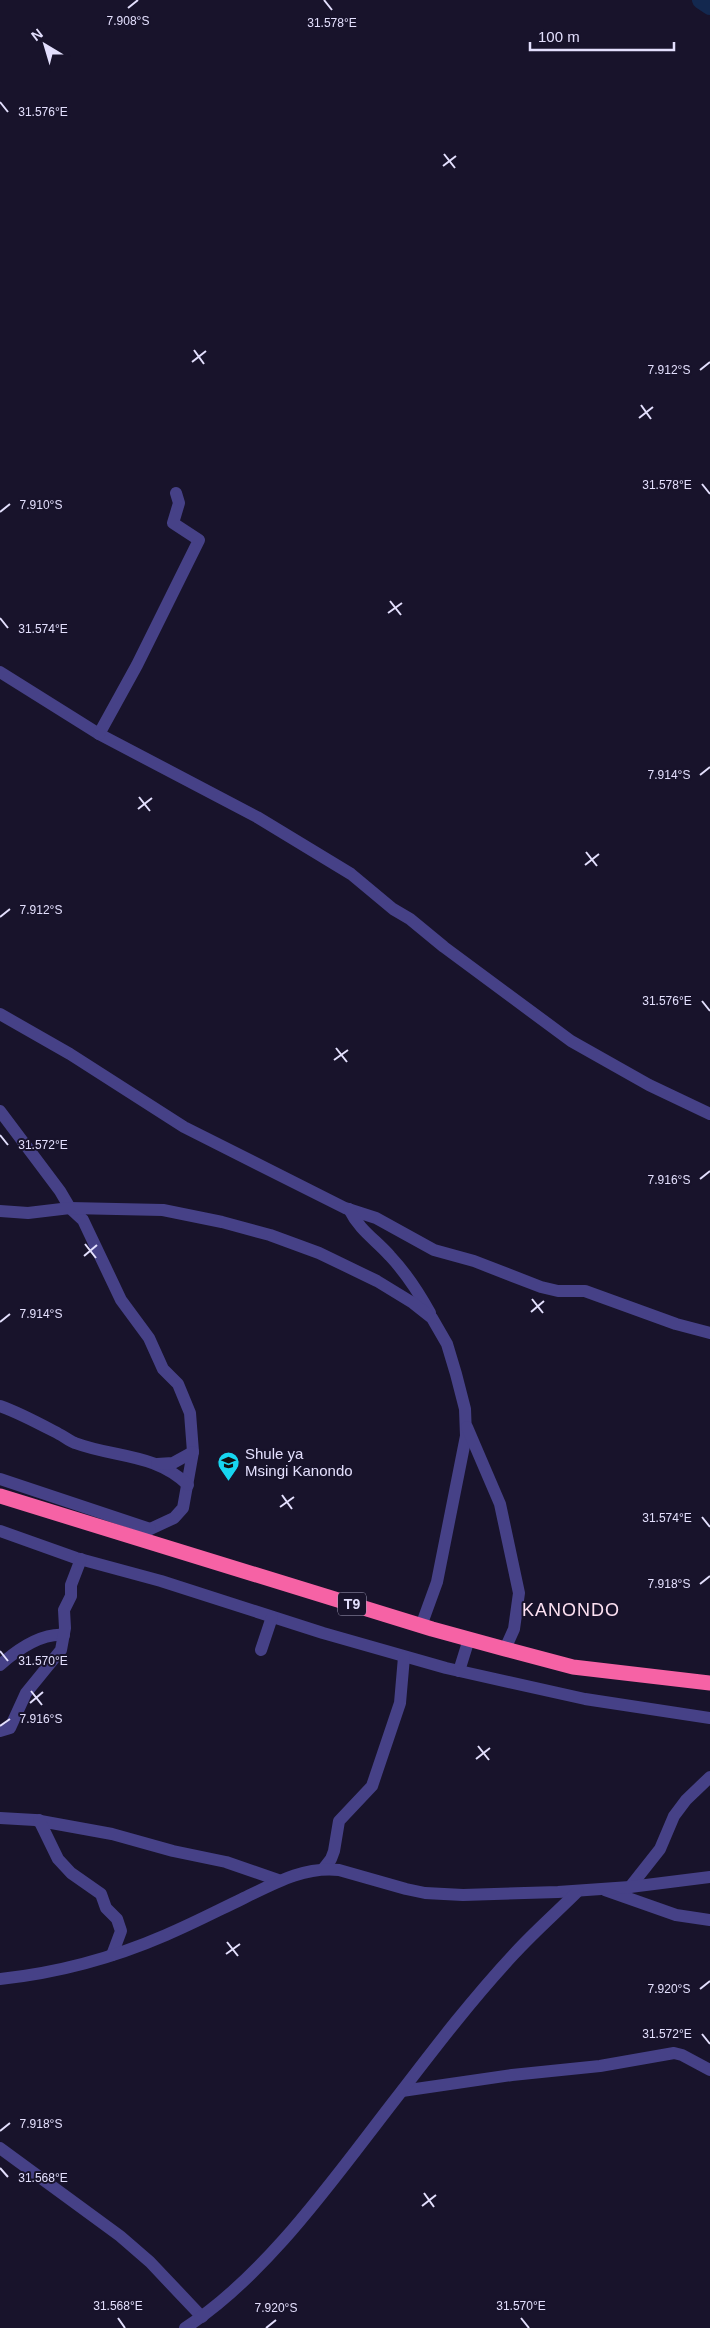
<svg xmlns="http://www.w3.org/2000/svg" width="710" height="2328" font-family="Helvetica,sans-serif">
<rect width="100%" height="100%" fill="#18132b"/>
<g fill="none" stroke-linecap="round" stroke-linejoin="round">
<polyline stroke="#13284f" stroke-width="18" points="701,0 710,6"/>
<g stroke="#464187" stroke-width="12">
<polyline points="0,672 99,734 257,817 351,874 393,909 410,919 444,947 571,1041 649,1085 710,1114"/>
<polyline points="99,734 137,665 199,540 173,523 179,503 176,493"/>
<polyline points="0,1014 70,1054 184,1127 345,1208 376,1218 434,1250 474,1261 541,1287 558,1291 585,1291 676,1324 710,1333"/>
<polyline points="0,1111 60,1191 70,1208 83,1220 121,1300 149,1338 163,1369 178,1384 190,1413 193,1452 183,1508 174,1518 133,1537"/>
<path d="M349 1209C360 1231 375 1239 390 1256 405 1272 419 1293 430 1313"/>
<polyline points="0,1211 28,1213 70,1208 163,1210 222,1222 270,1235 319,1253 377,1281 413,1303 432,1318 447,1344 456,1374 465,1409 466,1436 437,1582 421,1626"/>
<path d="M0 1406C20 1413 40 1424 59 1434 64 1436 69 1441 75 1443 115 1458 155 1453 188 1485"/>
<polyline points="467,1427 500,1504 519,1593 514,1629 505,1649"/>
<polyline points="157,1464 173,1463 193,1452"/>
<polyline points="0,1479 150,1529"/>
<polyline points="0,1531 76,1558 161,1581 323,1633 446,1668 585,1699 710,1718"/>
<polyline points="261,1650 272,1617"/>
<path d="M0 1665C17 1650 40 1633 64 1635"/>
<polyline points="459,1671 469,1639"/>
<polyline points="0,1731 10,1728 26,1693 61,1650 65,1628 64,1610 71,1596 71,1585 81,1559"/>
<polyline points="0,1818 35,1820 112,1834 173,1851 226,1862 278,1880"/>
<polyline points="39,1820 58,1859 71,1873 101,1894 106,1908 117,1919 121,1931 112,1955"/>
<polyline points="324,1868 331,1859 334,1851 339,1821 372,1786 400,1703 404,1657"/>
<polyline points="630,1887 660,1849 674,1816 686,1800 710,1777"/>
<polyline points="605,1890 676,1915 710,1920"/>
<path d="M0 1979C57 1973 113 1958 166 1935 192 1924 217 1911 242 1899 273 1884 304 1866 339 1870L406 1889 425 1893 463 1895 558 1892 630 1887 710 1877"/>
<polyline points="402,2091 512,2075 600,2066 674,2053 682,2055 710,2070"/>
<polyline points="0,2148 120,2236 150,2262 202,2317"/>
<path d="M185 2328C270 2273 339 2171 401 2092 437 2045 473 1998 514 1954 534 1932 557 1912 578 1891"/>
</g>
<polyline stroke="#f662a5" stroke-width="15" points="0,1496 432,1629 505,1649 573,1667 710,1683"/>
</g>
<path fill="none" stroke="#e3dffd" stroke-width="2" d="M324 0 332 10M128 8 138 0M0 102 8 112M444 154 455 168M443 166 456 156M194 350 204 364M192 362 206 351M700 370 710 362M641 405 651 419M639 418 653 407M702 484 710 494M0 512 10 504M390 601 401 615M388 613 402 603M0 618 8 628M700 775 710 767M139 797 150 811M138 809 152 798M586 852 597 866M585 865 599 854M0 917 10 909M702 1001 710 1011M336 1048 347 1062M334 1060 348 1050M0 1135 8 1145M700 1179 710 1171M85 1244 96 1258M84 1256 97 1245M532 1299 543 1313M531 1312 544 1301M0 1322 10 1314M282 1495 292 1509M280 1507 294 1497M702 1517 710 1527M700 1584 710 1576M0 1651 8 1661M31 1691 42 1705M30 1703 43 1692M0 1726 10 1719M478 1746 489 1760M476 1759 490 1748M227 1942 238 1956M226 1954 240 1944M700 1989 710 1981M702 2034 710 2044M0 2131 10 2123M0 2168 8 2177M424 2193 434 2207M422 2206 436 2195M118 2318 125 2328M521 2318 529 2328M266 2328 276 2320"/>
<defs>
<symbol id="school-pin" viewBox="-11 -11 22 30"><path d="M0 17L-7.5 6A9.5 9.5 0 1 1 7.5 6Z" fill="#17d6f1" stroke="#18132b"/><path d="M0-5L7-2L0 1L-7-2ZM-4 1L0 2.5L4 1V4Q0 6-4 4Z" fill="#111"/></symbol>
</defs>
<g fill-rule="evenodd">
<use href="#school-pin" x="216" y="1450" width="25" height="34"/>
</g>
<g text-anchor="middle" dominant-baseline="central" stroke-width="4" stroke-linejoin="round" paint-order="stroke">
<rect fill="#18132b" stroke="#a6a2be" stroke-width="1" x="338" y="1592.5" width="28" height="23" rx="4"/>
<g font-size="14" font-weight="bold" fill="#e3dffd">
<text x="352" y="1604">T9</text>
</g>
<g font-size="15" fill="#e3dffd" stroke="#18132b" text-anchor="start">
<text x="245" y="1453">Shule ya<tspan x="245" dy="17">Msingi Kanondo</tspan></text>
</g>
<g font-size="18" letter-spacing="1" fill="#fde1f2" stroke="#18132b">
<text x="571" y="1610">KANONDO</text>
</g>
</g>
<g font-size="12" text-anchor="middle" fill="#e3dffd" stroke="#18132b" stroke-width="4" stroke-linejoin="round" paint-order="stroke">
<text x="128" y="25">7.908°S</text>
<text x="332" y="27">31.578°E</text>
<text x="43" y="116">31.576°E</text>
<text x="669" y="374">7.912°S</text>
<text x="667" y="489">31.578°E</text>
<text x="41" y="509">7.910°S</text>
<text x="43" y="633">31.574°E</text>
<text x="669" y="779">7.914°S</text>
<text x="41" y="914">7.912°S</text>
<text x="667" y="1005">31.576°E</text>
<text x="43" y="1149">31.572°E</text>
<text x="669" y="1184">7.916°S</text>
<text x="41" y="1318">7.914°S</text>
<text x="667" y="1522">31.574°E</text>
<text x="669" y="1588">7.918°S</text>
<text x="43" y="1665">31.570°E</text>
<text x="41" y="1723">7.916°S</text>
<text x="669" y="1993">7.920°S</text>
<text x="667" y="2038">31.572°E</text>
<text x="41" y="2128">7.918°S</text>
<text x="43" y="2182">31.568°E</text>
<text x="118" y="2310">31.568°E</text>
<text x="521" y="2310">31.570°E</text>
<text x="276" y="2312">7.920°S</text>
</g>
<g transform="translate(45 45) rotate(322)" stroke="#18132b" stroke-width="4" paint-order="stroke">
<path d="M0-4L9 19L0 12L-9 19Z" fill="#e3dffd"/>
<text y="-8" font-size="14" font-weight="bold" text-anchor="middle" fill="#e3dffd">N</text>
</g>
<path d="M530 42v8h144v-8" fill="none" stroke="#e3dffd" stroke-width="2.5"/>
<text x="538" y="42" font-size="15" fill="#e3dffd" stroke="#18132b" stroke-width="4" paint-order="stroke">100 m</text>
</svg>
